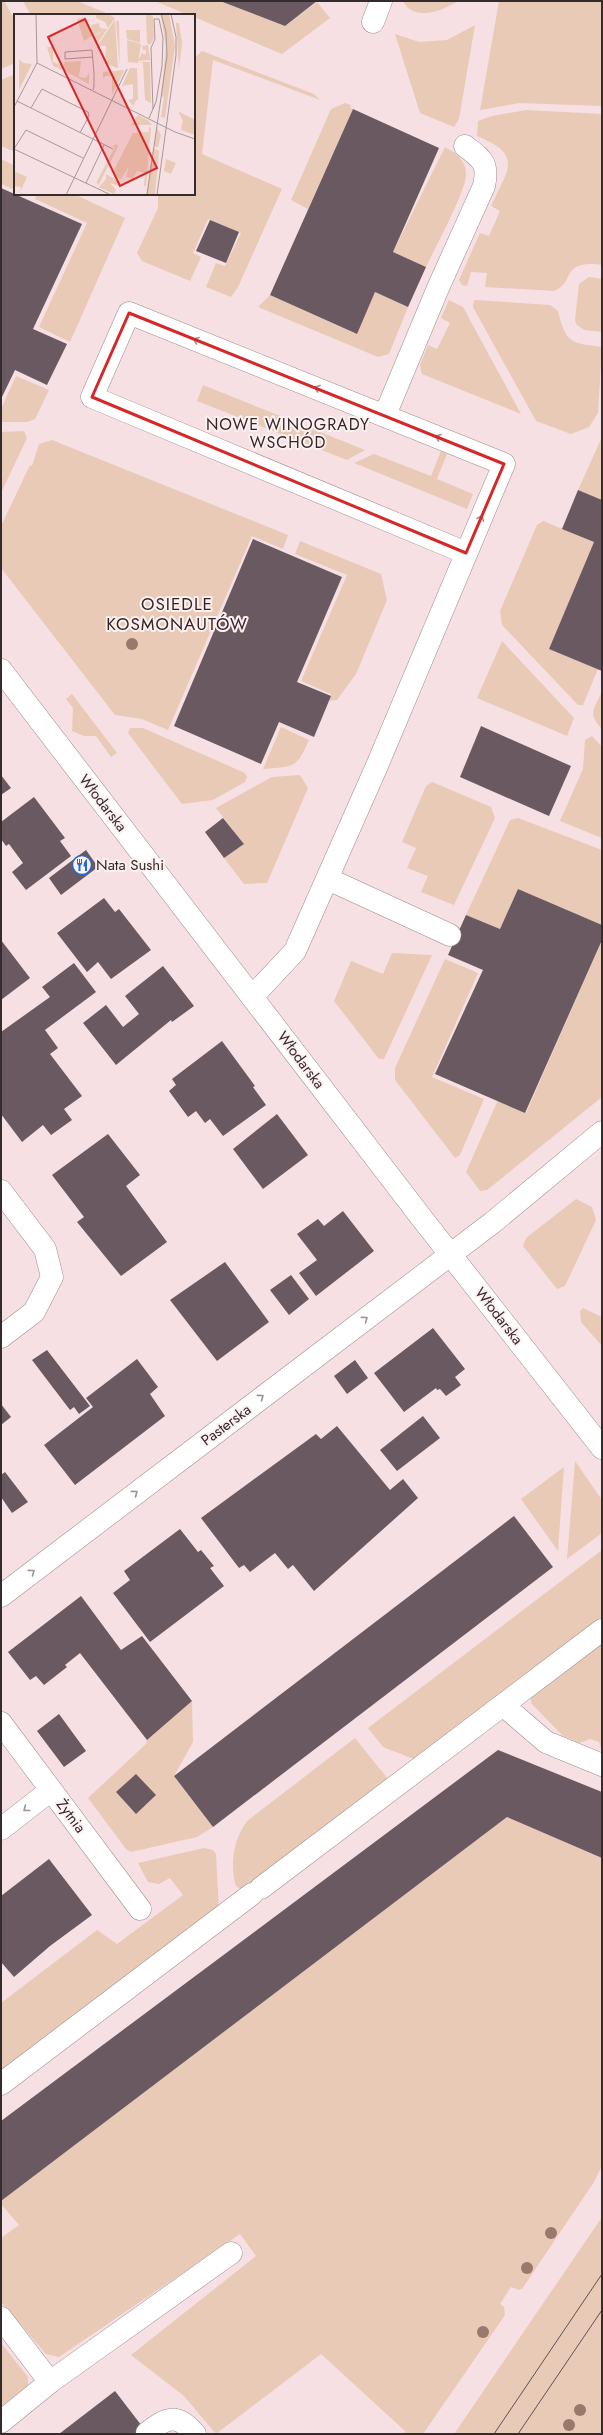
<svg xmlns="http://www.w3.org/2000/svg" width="603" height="2435" font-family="Jost,sans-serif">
<rect width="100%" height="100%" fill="#f6e0e3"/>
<g fill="#e9cab7">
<polygon points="1,1 4,1 15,20 15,63 1,69"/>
<polygon points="23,1 77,1 111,15 31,15"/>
<polygon points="155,1 220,1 285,26 317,2 330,18 282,54 194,17 194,15 188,15"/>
<path d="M403 1H458C443 11 413 22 403 1Z"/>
<polygon points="499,1 602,1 602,106 520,103 480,110"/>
<polygon points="475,25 459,119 454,127 420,113 395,34 419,42 447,40"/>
<polygon points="202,51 314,94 320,100 213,60 202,154 282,189 238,287 231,297 206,287 216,263 225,266 241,233 208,219 193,253 201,257 190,281 142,261 137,253 158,208 158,194 194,194 194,58"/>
<polygon points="15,74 15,152 1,146 1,80"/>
<polygon points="345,103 351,105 350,108 353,109 308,209 291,200 331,109"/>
<path d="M526 110 602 114V265C560 259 575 284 554 291L485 287 487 273 471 272 467 286 462 285 459 280 480 233 489 236 500 211 491 206C508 169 524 155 477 136L478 121 492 116Z"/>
<path d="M445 147C456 153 466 160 466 174 467 189 434 250 426 267L393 252Z"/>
<polygon points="1,159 15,166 15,190 1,184"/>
<polygon points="37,194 74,194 125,218 70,342 39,327 87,223 35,199"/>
<polygon points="589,277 602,279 602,332 584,330 576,324 575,320 579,284"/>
<polygon points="375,292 408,307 389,354 378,357 258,307 270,295 356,334"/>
<polygon points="449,300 463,307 521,414 422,374 420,365 428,345 437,349 450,323 441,318"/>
<path d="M474 300 550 305 558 311C566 343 570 343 602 347L598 413 589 427 571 434 536 421 473 307Z"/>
<polygon points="16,376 49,390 35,419 27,422 1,422 1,409"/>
<polygon points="203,385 365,450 347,460 197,401"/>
<polygon points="24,431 27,438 1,493 1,432"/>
<polygon points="602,437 602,500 578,490"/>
<polygon points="52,440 288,535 283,549 252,536 168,730 142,719 115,715 1,568 1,526 30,465 32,466 39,444"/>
<polygon points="441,451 447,454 437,479 473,494 467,509 354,463 374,454 431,476"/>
<polygon points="543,521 594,542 549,649 598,669 583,705 578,705 502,625 500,611 537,525"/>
<polygon points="300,541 381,574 387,600 356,674 337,700 328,701 331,694 301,681 347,575 295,554"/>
<polygon points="502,641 574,718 567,736 477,698"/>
<path d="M602 691V729C587 713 594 710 602 691Z"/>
<polygon points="72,694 117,753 111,757 96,736 84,736 72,731 73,708 66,699"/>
<path d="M281 727 309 740C296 769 295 766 263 769Z"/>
<polygon points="130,728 143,728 245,773 247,777 245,782 213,800 182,804 128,733"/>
<polygon points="592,736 602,747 602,838 560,821 583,769 585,740"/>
<polygon points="300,775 308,788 267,883 244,884 224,858 244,844 216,808 272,777"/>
<polygon points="432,782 491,807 495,818 454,905 421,892 428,876 407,868 416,848 402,842 426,786"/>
<polygon points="518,818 602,850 602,925 518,889 500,929 466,915 510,820"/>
<polygon points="602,940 602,1097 487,1190 480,1191 466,1172 498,1100 526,1113"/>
<polygon points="392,953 432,955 384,1059 379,1059 334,1001 351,961 383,974"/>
<polygon points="445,959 478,973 432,1077 484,1099 460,1155 455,1158 395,1080 395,1068"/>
<polygon points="576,1199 592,1207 596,1220 565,1286 557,1289 523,1246 526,1238"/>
<polygon points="583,1308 602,1317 602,1346 581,1322 580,1311"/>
<polygon points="575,1461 602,1500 602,1533 567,1559"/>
<polygon points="564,1467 558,1551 521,1499"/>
<polygon points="602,1550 602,1618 416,1760 383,1747 368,1728"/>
<polygon points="602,1641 602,1752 599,1742 590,1739 580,1743 563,1736 531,1703 531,1694"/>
<polygon points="192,1701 193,1742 174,1776 213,1827 197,1837 131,1852 126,1849 88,1798 146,1744 147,1740"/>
<path d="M355 1738 388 1779 243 1890 236 1886C229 1865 234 1838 247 1821Z"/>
<polygon points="507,1817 602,1858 602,2166 594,2182 522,2289 519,2290 511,2287 500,2304 504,2307 505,2315 423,2434 404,2434 405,2431 321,2354 216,2434 184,2396 131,2355 256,2256 240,2234 59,2357 46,2354 1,2302 1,2238 19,2225 1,2204 1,2201"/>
<polygon points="204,1848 213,1850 216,1854 219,1909 1,2071 1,2003 97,1930 117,1944 183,1895 170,1878 159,1884 148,1882 138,1863"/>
<polygon points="602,2217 602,2434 454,2434"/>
<polygon points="1,2343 28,2377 28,2388 1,2410"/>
</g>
<g fill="#6a5961">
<polygon points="220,1 317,1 285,26"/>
<polygon points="353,109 439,148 393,252 426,267 408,307 375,292 357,334 270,295"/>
<polygon points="1,188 82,224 33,329 67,344 47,385 15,370 1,399"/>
<polygon points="210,220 239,232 226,263 196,251"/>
<polygon points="578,490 602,500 602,671 549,649 594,542 562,529"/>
<polygon points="253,539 342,577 297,682 331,696 314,737 279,722 261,764 174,726"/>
<polygon points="481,726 571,766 549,816 460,777"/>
<polygon points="1,775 11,788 1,795"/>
<polygon points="34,797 65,838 60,841 71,856 26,890 12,872 23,863 9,844 6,846 1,839 1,822"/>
<polygon points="223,818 244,844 224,858 205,832"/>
<polygon points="86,850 98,867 61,895 49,878"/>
<polygon points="518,889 602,925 602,940 525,1113 435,1074 483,970 448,955 466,915 500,929"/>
<polygon points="104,898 115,912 119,909 151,950 111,979 98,962 87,972 57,933"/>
<polygon points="1,940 30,978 1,1000"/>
<polygon points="74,963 96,992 45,1030 58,1048 50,1054 82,1096 64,1109 72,1120 51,1135 43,1125 22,1142 1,1114 1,1032 50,997 42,987"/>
<polygon points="163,966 194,1006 172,1022 171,1020 116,1065 83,1023 106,1005 123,1027 139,1014 125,996"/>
<polygon points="222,1041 255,1086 253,1087 266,1105 223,1136 210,1119 205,1123 196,1111 188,1117 169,1091 176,1085 172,1079"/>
<polygon points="277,1114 308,1155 263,1189 233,1149"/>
<polygon points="108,1134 140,1175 126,1186 167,1242 121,1276 77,1222 84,1217 52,1175"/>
<polygon points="343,1211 374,1251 316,1296 299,1273 317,1260 297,1234 318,1219 324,1226"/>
<polygon points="225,1262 269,1322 217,1361 170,1300"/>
<polygon points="291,1275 309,1299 289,1315 270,1290"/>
<polygon points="433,1328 465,1369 455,1377 461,1385 446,1396 440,1389 437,1390 436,1388 404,1412 374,1373"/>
<polygon points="47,1350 90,1406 79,1414 74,1407 70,1410 32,1360"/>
<polygon points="137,1359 158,1387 150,1394 165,1416 75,1485 44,1445 93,1407 86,1398"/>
<polygon points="355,1360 368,1378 347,1394 334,1376"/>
<polygon points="1,1404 11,1417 1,1425"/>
<polygon points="423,1416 440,1438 397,1471 380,1450"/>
<polygon points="337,1426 390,1490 403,1479 418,1498 314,1591 293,1565 288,1569 275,1553 250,1572 244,1565 239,1568 201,1518 316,1434 321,1439"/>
<polygon points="5,1472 28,1502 12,1513 1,1497 1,1475"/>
<polygon points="514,1516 553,1567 213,1827 174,1776"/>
<polygon points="180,1529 198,1552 201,1550 214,1566 210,1568 224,1586 150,1642 113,1593 130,1580 124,1571"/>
<polygon points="81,1596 121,1650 142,1636 192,1701 147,1740 80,1653 65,1665 67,1667 44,1685 36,1676 30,1680 8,1652"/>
<polygon points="59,1714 86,1751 64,1767 37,1731"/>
<polygon points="498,1750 602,1792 602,1858 507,1817 1,2201 1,2121"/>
<polygon points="136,1774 156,1795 136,1814 116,1792"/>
<polygon points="49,1859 92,1915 50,1946 14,1977 1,1962 1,1896"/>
<polygon points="115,2391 148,2434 59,2434"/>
</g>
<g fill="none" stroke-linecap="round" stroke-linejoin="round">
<defs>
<g id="minor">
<polyline points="373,22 381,1"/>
<path d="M385 415 438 288 484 186C489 163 482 159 465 146"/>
<polyline points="1,670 424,1221 602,1448"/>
<polyline points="328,879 450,935"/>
<polyline points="252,997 295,951 376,768 504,464 129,313 92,397 466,553"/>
<polyline points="1,1191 45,1249 52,1277 34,1312 1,1337"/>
<polyline points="1,1596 492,1223 602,1132"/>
<polyline points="503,1705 546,1742 602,1765"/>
<polyline points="1,1723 140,1909"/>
<polyline points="1,1829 51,1790"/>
<polyline points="261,1888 602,1630"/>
<polyline points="1,2084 252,1894"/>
<polyline points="1,2318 50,2382"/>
<polyline points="1,2422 50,2382 231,2253"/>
<path d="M147 2433C167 2417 177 2413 195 2434"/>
</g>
</defs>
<use href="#minor" stroke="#9f8b8e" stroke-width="23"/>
<use href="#minor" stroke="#fff" stroke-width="22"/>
<g stroke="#5d5254" stroke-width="1">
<polyline points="494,2434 602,2274"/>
<polyline points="518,2434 602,2310"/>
</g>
</g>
<g fill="#98796b">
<circle cx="132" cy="644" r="6"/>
<circle cx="551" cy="2233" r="6"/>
<circle cx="527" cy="2268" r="6"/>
<circle cx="483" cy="2332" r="6"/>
<circle cx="580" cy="2410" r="6"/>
<circle cx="569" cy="2425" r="6"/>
</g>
<defs><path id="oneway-chevron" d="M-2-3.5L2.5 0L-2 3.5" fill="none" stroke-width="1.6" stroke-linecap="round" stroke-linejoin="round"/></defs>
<g stroke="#999596">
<use href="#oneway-chevron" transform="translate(196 340) rotate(-158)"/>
<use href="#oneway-chevron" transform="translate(317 388) rotate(-158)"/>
<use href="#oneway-chevron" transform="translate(438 437) rotate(-158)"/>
<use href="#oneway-chevron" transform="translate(481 518) rotate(-67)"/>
<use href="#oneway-chevron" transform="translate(365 1319) rotate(-37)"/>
<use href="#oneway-chevron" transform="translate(261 1397) rotate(-37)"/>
<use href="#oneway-chevron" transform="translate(135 1493) rotate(-37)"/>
<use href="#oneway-chevron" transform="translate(32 1572) rotate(-37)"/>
<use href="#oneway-chevron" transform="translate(26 1809) rotate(142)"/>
</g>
<path fill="none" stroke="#d62828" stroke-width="3" stroke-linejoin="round" d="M129 313 504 464 466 553 92 397Z"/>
<defs>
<symbol id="restaurant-ring" viewBox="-11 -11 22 22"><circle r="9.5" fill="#fdf0f1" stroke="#2269d4" stroke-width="1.5"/><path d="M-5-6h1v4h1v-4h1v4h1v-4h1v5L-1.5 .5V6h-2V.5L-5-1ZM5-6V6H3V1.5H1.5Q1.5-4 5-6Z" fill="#2269d4"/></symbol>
</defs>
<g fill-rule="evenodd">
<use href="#restaurant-ring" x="71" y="854" width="22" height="22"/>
</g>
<g text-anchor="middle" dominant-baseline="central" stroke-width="4" stroke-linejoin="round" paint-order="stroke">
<g font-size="15" fill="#332b2c" stroke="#fdf0f1">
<text transform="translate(103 803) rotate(52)">Włodarska</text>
<text transform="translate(301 1060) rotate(53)">Włodarska</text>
<text transform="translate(499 1316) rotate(52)">Włodarska</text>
<text transform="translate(226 1425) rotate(-37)">Pasterska</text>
<text transform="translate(71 1816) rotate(53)">Żytnia</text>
</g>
<g font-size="15" fill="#332b2c" stroke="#fdf0f1" text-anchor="start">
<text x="96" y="865">Nata Sushi</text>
</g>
<g font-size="16" letter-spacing="1" fill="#352527" stroke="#fdf0f1">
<text x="288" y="424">NOWE WINOGRADY<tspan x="288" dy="18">WSCHÓD</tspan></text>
</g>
<g font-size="17" letter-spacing="1" fill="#352527" stroke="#fdf0f1">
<text x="177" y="604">OSIEDLE<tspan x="177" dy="20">KOSMONAUTÓW</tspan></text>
</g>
</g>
<g transform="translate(14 14)">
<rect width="181" height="181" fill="#f6e0e3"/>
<path d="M82 0H95L101 4 94 14 91 8 82 4ZM132 0 139 2 140 24 136 31 133 29ZM147 0H155L161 32 151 104 147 103 150 83 147 82 152 33ZM71 3 79 21 70 27 63 5ZM101 6 104 54H103L91 49 92 32H86L84 36 83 32ZM104 6 105 8 106 55 102 8ZM85 9 86 14 93 15 83 30 80 22 91 16 80 21 77 11ZM162 9H165L168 29 165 55ZM112 16H126V29L113 25ZM113 26 127 30 124 49 114 48ZM134 31 136 46 124 47 128 39 132 41V36H129L128 32ZM33 33H41L39 34V48L46 49V45L48 48 46 49 39 50H46L48 49V56L39 52ZM5 45 9 49 18 50 5 76ZM67 47 65 63 72 64 75 59V70L49 56 50 48ZM125 48H136L137 89 131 86 129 49ZM116 54H123L124 86H122L120 92 114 86 119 85V70L108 72ZM110 56V57L98 81V62H92L89 65V58ZM164 97 181 106V121L167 116 169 107ZM124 101 135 107 138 111H117ZM135 113 137 114 132 172H130L131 159 123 157 119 165 112 163 115 152 107 165 100 162 99 158 119 119 135 118ZM143 114 147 121 144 133H140ZM102 130 104 133 84 172 83 168 81 171 101 133H98ZM139 134 145 137 141 181H132ZM152 145 162 149 157 160 150 157ZM0 157 13 163 6 178 11 181 6 179 7 173 0 172ZM92 160 106 168 105 172 96 169 102 176 100 180 85 173 92 165Z" fill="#e9cab7"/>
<path fill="none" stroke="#a8989a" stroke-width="1" d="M79 43 51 45V38L78 36 80 59V72L79 76M23 49 161 118 181 125M3 87 99 135M0 93 23 49 22 0M17 94 28 75 74 98 75 102 66 119M135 104 142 88 148 52 149 24 145 5H140L141 25 137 34 139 95M0 135 97 181M0 135 12 116 69 144M72 169 90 131M52 181 113 55M133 181 153 42 152 18 147 0M143 181 162 41V23L157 0"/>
<path fill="#d62828" fill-opacity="0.15" stroke="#d62828" stroke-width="2" d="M71 5 143 154 106 172 34 23Z"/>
<rect width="181" height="181" fill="none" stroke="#332b2c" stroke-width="2"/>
</g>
<rect width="603" height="2435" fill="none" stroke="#332b2c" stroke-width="4"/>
</svg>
